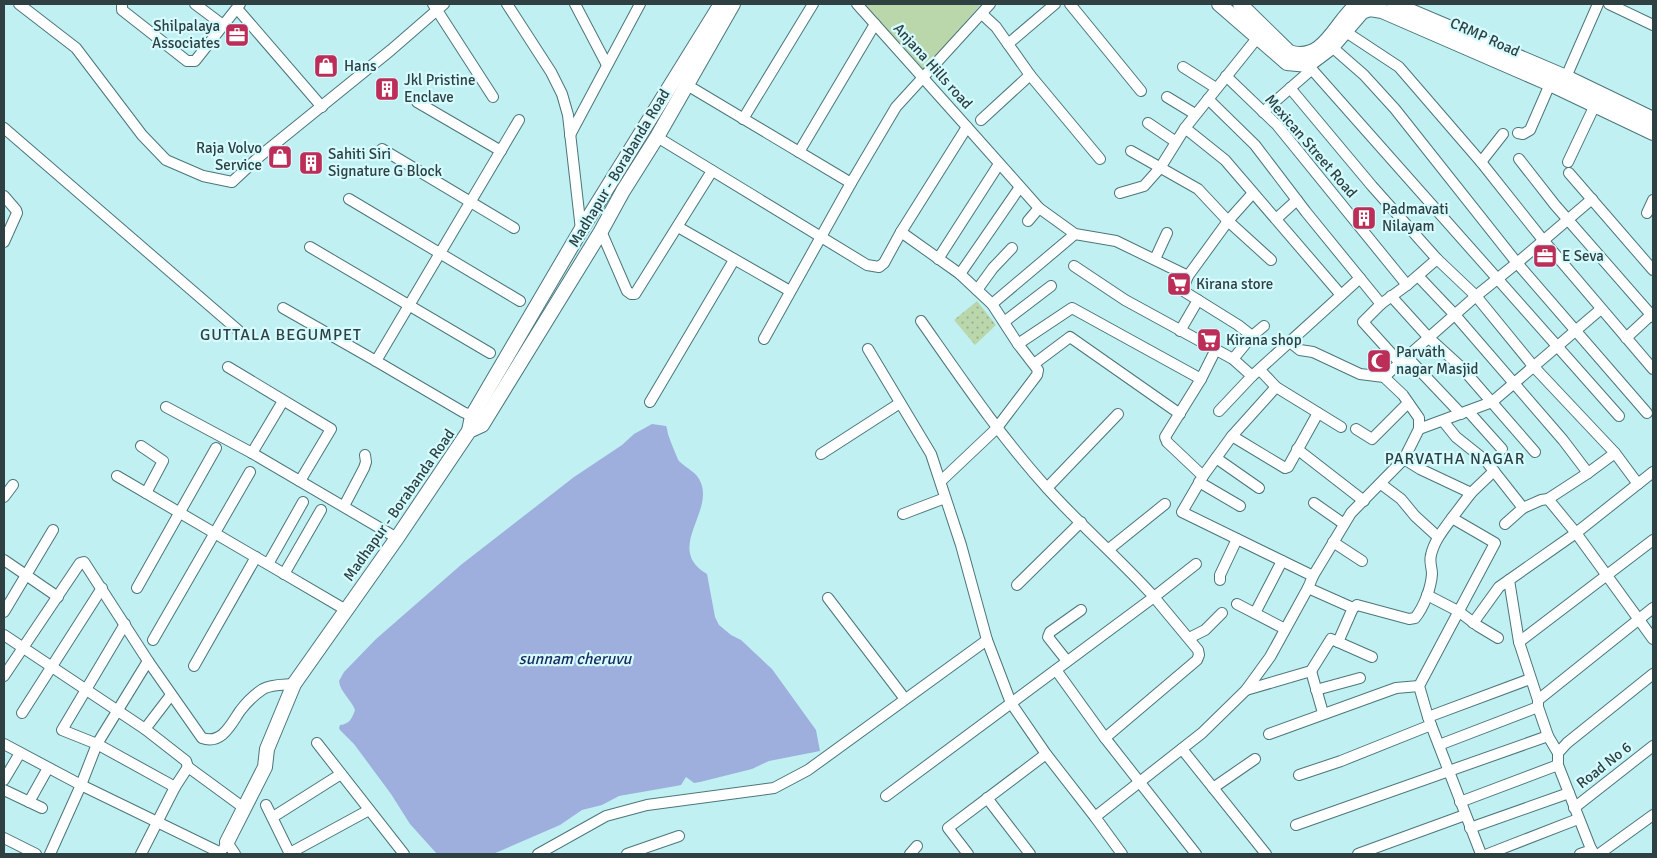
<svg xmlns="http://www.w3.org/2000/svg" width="1657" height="858" font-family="Signika,sans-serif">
<defs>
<pattern id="park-dots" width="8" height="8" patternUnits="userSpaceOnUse" patternTransform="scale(1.25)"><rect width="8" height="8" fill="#bad6ab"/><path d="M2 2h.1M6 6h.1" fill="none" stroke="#98af8d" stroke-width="1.8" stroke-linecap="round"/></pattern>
</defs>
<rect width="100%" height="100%" fill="#c1f0f3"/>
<polygon fill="#bad6ab" points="864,4 981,4 924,70"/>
<polygon fill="url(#park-dots)" points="977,301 996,325 975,345 954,320"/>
<path fill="#9eafdd" d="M652 424 666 426C668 430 667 433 669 437 670 440 678 460 679 461 687 469 697 472 701 483 713 514 665 549 707 574L715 617 719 625 731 635 741 640 772 669 816 730 820 751 769 761 752 769 700 782 694 783 686 777 681 785 676 786 619 796 602 805 582 810 560 825 493 854H437L410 824 391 794 354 744 340 730 339 728 340 725C350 724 352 718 355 710 351 699 340 692 339 681L344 672 376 639 462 564 574 477 622 445 634 434Z"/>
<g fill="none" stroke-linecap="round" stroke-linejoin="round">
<defs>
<g id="street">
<polyline points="19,4 76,48 142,135 166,160 203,176 232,182 260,156 391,50 444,4"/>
<polyline points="122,4 122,10 187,61 195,61 240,4"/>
<polyline points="195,4 223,25"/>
<polyline points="433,4 493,97"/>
<polyline points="507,4 551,72 562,94 568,115 581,230"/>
<polyline points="575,4 607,65"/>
<polyline points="857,4 967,127"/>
<polyline points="1070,4 1141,91"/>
<polyline points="1609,4 1653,25"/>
<polyline points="240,12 322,107"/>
<polyline points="982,14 996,27 1030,75 1100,159"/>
<polyline points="1346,32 1399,67 1481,162 1543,240 1653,369"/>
<polyline points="1008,44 1055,4"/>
<polyline points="1332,47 1364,75 1395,109 1517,263 1647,413"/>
<polyline points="1308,65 1619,416"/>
<polyline points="1183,67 1216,88"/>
<polyline points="1226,76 1277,125 1407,285"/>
<polyline points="1566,77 1598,4"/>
<polyline points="687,85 851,183"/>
<polyline points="1290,88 1372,186 1437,259 1476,296 1534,367 1615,453 1638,484"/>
<polyline points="1167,97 1195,114"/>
<polyline points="1208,99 1255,145 1306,212 1381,304"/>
<polyline points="417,102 501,151"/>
<polyline points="1263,112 1311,70"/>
<polyline points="743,119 813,4"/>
<polyline points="981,120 1030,75"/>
<polyline points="1148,123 1176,142"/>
<polyline points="4,128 239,331"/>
<polyline points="1185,128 1258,37"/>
<polyline points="1518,133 1523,134 1530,130 1550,84"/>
<polyline points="570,135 640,4"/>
<polyline points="657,137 867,265 879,267 884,263 901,232 967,127 1039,208 1075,234 1116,241 1188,276"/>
<polyline points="382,149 514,228"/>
<polyline points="1131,151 1198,189 1228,221 1271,260"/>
<polyline points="799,152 875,24"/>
<polyline points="1519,159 1555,205 1653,317"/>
<polyline points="1481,162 1503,134"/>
<polyline points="1568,162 1595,105"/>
<polyline points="1569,173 1653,270"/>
<polyline points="1120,193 1144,186 1160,168 1185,128 1225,160 1341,295"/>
<polyline points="4,196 16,210 17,213 4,242"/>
<polyline points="349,199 520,301"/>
<polyline points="1647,213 1653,200"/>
<polyline points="1276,219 1297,200"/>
<polyline points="1028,221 1039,208"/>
<polyline points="678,227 790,291"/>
<polyline points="601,231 627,291 631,294 635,294 712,171"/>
<polyline points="901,232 960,274 992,304 1018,344 1038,370 1037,375 996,429 941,481"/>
<polyline points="310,247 490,353"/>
<polyline points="938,259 999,164"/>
<polyline points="1155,259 1167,233"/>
<polyline points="1074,266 1125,300 1233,359 1252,376"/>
<polyline points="960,274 1020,187"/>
<polyline points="1418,276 1455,315 1563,440 1588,473"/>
<polyline points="977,290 993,268 1012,248"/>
<polyline points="1391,296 1429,338 1462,368 1535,452"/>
<polyline points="992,304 1075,234"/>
<polyline points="283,308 376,361 463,412 472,416"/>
<polyline points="1004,322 1051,286"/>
<polyline points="1180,331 1198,300"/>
<polyline points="1252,336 1238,325 1185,292 1183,289 1188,276 1228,221 1253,193"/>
<polyline points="1626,338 1653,313"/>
<polyline points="764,339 851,183 896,107 990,4"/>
<polyline points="1290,342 1300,350 1313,352 1360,374 1384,377"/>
<polyline points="1018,344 1072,308 1201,379"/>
<polyline points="868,349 931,454 961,545 987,640 1011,703 1046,754 1095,817"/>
<polyline points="1407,357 1461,414"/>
<polyline points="1233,359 1252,336 1264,326"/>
<polyline points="376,361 519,120"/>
<polyline points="1400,363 1363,322 1381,304 1407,285 1437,259"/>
<polyline points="1034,364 1070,337 1180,414"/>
<polyline points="228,367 331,429 300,481"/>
<polyline points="1260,370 1276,387 1341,427"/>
<polyline points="1276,387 1232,436 1203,476 1182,512 1313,576"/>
<polyline points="650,402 734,260"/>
<polyline points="166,407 252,453 397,538"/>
<polyline points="1219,411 1252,376 1360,278"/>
<polyline points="1468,411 1502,449"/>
<polyline points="1443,421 1456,437 1486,461 1523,508 1541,500 1548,499 1576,533 1653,639"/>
<polyline points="1356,429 1372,439 1408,403"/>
<polyline points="1419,429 1492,402 1601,309"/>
<polyline points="1232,436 1285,468 1288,467 1318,413"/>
<polyline points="141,446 163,461 146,493"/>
<polyline points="1297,449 1364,501"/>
<polyline points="252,453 283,401"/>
<polyline points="821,454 900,403"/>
<polyline points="1216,458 1259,488"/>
<polyline points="1404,459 1420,469 1471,493"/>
<polyline points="117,476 346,610"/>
<polyline points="1203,476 1167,442 1165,437 1201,379 1216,349"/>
<polyline points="1199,482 1240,506"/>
<polyline points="1381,484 1401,499 1415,516 1438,537"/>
<polyline points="1047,488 1118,414"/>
<polyline points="4,497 13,485"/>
<polyline points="1548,499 1588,473 1615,453"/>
<polyline points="1314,503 1344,524"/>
<polyline points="344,506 364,468 366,462 365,455"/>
<polyline points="903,514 945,498"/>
<polyline points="1505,524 1523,508"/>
<polyline points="1333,542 1362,561"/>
<polyline points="1109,549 1165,504"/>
<polyline points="4,560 58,597"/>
<polyline points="268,564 303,502"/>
<polyline points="284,574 321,510"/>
<polyline points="1220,580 1220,575 1237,539"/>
<polyline points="1509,580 1519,642 1538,700"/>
<polyline points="1017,585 1081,522"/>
<polyline points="137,588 216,448"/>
<path d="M1308 588 1353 608 1357 605 1409 619 1415 618C1424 607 1431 588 1432 574 1432 567 1429 562 1431 555 1434 541 1444 529 1452 518"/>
<polyline points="1427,595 1458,611 1478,626 1498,638"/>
<polyline points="828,598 905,699"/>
<polyline points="1237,604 1285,629"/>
<polyline points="4,612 53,530"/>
<polyline points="1255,613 1282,561"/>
<polyline points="1473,623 1499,587 1576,533 1653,472"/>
<polyline points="125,624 62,730 97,744 175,787"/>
<polyline points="4,635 145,729 186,761 188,767"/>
<polyline points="1189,638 1205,630 1222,613"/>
<polyline points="153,640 250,472"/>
<polyline points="1338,642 1372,657"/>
<polyline points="1519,642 1653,540"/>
<polyline points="1067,661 1048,637 1050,632 1081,610"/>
<polyline points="194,666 256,557"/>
<polyline points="1056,670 1105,738 1196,854"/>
<polyline points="1311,671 1323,713"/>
<path d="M4 676 80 563 84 562 148 661 202 738C222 745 231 724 240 711 246 703 254 695 263 689 272 684 283 685 294 684"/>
<polyline points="1246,690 1311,671 1331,639 1338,642 1353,608"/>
<polyline points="1316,690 1360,678"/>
<polyline points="1538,707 1548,736 1558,753"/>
<polyline points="22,713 102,588"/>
<polyline points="1428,717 1419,686 1495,543 1452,518 1471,493 1494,471"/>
<polyline points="1431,725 1481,854"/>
<polyline points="145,729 171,695"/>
<polyline points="1269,734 1396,688 1419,686"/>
<polyline points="1105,738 1197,660 1199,655 1198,650 1154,597 1196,564"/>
<polyline points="317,743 404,854"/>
<polyline points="4,744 81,785 221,853"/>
<polyline points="1439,745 1538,707 1538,700 1653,608"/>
<polyline points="1182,749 1266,854"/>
<polyline points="1558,765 1593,854"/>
<polyline points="1299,775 1341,761 1431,725 1428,717 1530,679"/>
<polyline points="4,780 20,753"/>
<polyline points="1213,788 1255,759"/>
<polyline points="4,790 42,808"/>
<path d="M886 796 1154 597C1120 559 1081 526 1047 488 1000 436 961 378 921 321"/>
<polyline points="987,798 1030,854"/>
<polyline points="29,802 48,768"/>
<polyline points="1460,802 1558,765 1558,753 1567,743 1653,674"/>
<polyline points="266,805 290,854"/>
<polyline points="1574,808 1653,746"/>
<polyline points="273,817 341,774"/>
<polyline points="1296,825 1548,736"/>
<polyline points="1470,828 1569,793"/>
<polyline points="4,838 36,854"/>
<polyline points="224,848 227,842 235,854"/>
<polyline points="290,853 369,810"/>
<polyline points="50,854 81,785 97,744 148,661"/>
<polyline points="141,854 175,787 188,767 244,808"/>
<polyline points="538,854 606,816 647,805 774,788 808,770 987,640"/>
<polyline points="627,854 679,836"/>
<polyline points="910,854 917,846"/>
<polyline points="968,854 948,828 1046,754"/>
<polyline points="1122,854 1095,817 1202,733 1246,690 1270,657 1308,588 1313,576 1351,513 1404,459 1419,429 1419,418 1403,395 1384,377 1476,296 1517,263 1592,199"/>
<polyline points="1358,854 1465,815"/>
<polyline points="1488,854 1578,819"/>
<polyline points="1580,854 1592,850"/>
<polyline points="1599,854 1653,815"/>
</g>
<g id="secondary">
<polyline points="1219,4 1287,63 1308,65 1332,47 1362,12 1370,9 1382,11 1550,84 1653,133"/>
<path d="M1240 4 1289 52C1325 64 1336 19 1358 4"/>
<polyline points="1394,4 1566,77 1653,119"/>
<polyline points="469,431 472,416 581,230 721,4"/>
<polyline points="227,842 265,767 267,749 294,684 397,538 469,431 482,425 600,233 623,191 657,137 733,4"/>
</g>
</defs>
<use href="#street" stroke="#4b767a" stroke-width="12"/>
<use href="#secondary" stroke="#4b767a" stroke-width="16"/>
<use href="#street" stroke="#fff" stroke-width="10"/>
<use href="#secondary" stroke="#fff" stroke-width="14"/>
</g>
<defs>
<symbol id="office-square" viewBox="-11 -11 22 22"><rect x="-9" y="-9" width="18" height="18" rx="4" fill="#bc2d57" stroke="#d6fbfe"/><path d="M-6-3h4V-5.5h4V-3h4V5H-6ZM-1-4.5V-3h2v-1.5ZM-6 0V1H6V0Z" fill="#fff"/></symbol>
<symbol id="shop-square" viewBox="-11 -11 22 22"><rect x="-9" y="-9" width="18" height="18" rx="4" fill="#bc2d57" stroke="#d6fbfe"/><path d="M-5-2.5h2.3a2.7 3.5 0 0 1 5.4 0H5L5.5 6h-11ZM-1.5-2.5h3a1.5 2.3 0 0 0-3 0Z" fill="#fff"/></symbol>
<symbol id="building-square" viewBox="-11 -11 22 22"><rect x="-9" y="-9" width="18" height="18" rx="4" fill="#bc2d57" stroke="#d6fbfe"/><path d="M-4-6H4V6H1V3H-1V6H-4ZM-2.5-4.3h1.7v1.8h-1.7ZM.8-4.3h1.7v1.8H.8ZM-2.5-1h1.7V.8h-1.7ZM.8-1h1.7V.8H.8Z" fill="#fff"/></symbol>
<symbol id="supermarket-square" viewBox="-11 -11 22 22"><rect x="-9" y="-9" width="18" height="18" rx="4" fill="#bc2d57" stroke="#d6fbfe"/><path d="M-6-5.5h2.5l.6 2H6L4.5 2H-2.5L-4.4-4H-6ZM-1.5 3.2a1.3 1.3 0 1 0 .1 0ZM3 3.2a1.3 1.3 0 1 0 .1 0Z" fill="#fff"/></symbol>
<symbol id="mosque-square" viewBox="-11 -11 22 22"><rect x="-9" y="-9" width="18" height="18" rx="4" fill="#bc2d57" stroke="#d6fbfe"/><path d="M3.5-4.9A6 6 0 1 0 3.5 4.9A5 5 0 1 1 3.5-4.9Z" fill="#fff"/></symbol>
</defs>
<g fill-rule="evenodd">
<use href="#office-square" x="223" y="21" width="28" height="28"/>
<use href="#shop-square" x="312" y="52" width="28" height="28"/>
<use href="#building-square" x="373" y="75" width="28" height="28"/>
<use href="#shop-square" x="266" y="143" width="28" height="28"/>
<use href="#building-square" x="297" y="149" width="28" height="28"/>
<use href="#building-square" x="1350" y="204" width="28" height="28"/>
<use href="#office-square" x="1531" y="242" width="28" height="28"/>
<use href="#supermarket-square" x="1165" y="270" width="28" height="28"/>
<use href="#supermarket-square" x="1195" y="326" width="28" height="28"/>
<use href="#mosque-square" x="1365" y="347" width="28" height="28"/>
</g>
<g text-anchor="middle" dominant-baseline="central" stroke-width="4.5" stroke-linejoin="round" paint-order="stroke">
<g font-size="15" fill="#2e4042" stroke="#d6fbfe" text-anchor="start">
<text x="220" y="26" text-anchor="end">Shilpalaya<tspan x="220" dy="17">Associates</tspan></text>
<text x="344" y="66">Hans</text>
<text x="404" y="80">Jkl Pristine<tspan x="404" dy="17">Enclave</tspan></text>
<text x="262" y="148" text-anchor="end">Raja Volvo<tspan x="262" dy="17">Service</tspan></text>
<text x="328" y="154">Sahiti Siri<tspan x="328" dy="17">Signature G Block</tspan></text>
<text x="1382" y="209">Padmavati<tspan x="1382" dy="17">Nilayam</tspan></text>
<text x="1562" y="256">E Seva</text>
<text x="1196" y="284">Kirana store</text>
<text x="1226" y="340">Kirana shop</text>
<text x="1396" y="352">Parvath<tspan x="1396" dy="17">nagar Masjid</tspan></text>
</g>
<g font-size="15" fill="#2e4042" stroke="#d6fbfe">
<text transform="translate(1485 37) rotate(24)">CRMP Road</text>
<text transform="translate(933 66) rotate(48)">Anjana Hills road</text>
<text transform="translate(1311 146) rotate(49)">Mexican Street Road</text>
<text transform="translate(619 168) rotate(-59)">Madhapur - Borabanda Road</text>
<text transform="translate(399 505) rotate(-55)">Madhapur - Borabanda Road</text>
<text transform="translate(1604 765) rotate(-38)">Road No 6</text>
</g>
<g font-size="16" letter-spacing="1" fill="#2e4042" stroke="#d6fbfe">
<text x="281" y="335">GUTTALA BEGUMPET</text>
<text x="1455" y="459">PARVATHA NAGAR</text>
</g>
<g font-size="16" font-style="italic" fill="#1a295f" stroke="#d6fbfe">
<text x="575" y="659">sunnam cheruvu</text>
</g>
</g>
<rect width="1657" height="858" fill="none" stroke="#2e4042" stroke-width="10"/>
</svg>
